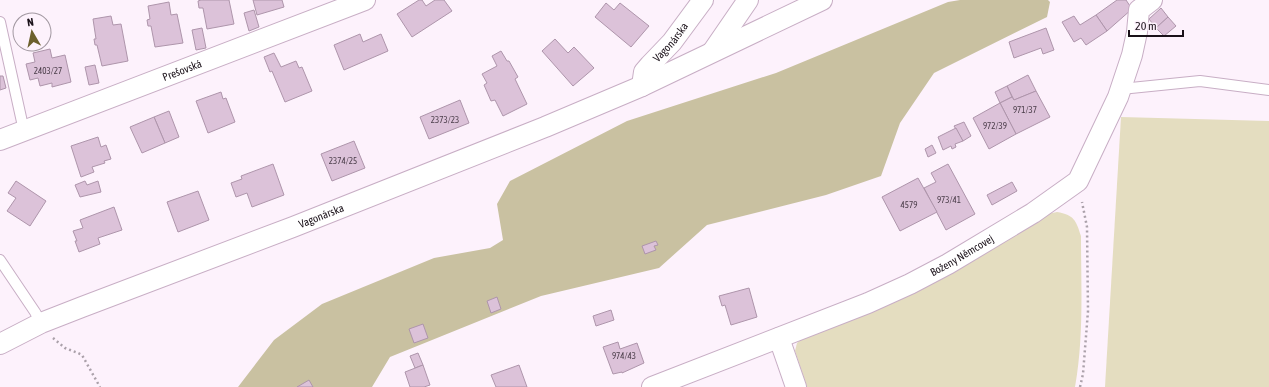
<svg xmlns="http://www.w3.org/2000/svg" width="1269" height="387" font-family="'Asap Condensed',sans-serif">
<rect width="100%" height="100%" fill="#fdf2fc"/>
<g fill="#e4ddc0">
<polygon points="1121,117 1269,121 1269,387 1105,387"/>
<path d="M1057 212C1074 215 1076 220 1081 236 1081 286 1084 337 1075 387H807L795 351 797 343 803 338 917 291 975 260 1048 214Z"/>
</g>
<polygon fill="#c9c1a1" points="960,0 1048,0 1050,2 1047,17 934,73 900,123 881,176 826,195 707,225 659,268 541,296 390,357 372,387 238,387 274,340 322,304 434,258 490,248 503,240 497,204 510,181 627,121 776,73 948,2"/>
<g fill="#dcc2d9" stroke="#ae95ab">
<polygon points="201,0 229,0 234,24 207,29 203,8 199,8 198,1"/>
<polygon points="253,0 282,0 284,7 257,15"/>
<polygon points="419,0 422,0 426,6 435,0 444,0 452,11 412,37 397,14"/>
<polygon points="1117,0 1126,0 1132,9 1107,31 1096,15"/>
<polygon points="169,2 171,15 177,14 183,43 155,47 151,26 148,26 147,20 150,19 148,6"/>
<polygon points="606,3 614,10 620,3 649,26 631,47 595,17"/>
<polygon points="1161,8 1168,17 1156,28 1149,19"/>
<polygon points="254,10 259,27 249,31 244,13"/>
<polygon points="1096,15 1107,31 1086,45 1081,38 1074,42 1062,22 1074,16 1080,25"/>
<polygon points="111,16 113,25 121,24 128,61 102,66 97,45 95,45 94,39 96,39 93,19"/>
<polygon points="1168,17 1176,26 1164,36 1156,28"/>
<polygon points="202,28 206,48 196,50 192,30"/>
<polygon points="1046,28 1054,50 1043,54 1041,48 1014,58 1009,42"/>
<polygon points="360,34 363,42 381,34 388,51 344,70 334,45"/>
<polygon points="555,39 568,53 574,47 594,68 573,86 542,51"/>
<polygon points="50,49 52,58 65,55 71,82 52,87 52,83 40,86 38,78 30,80 26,64 35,62 33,53"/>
<polygon points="501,51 507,61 509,61 518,77 515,79 527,104 503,116 495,100 491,101 484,85 487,83 482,74 497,66 492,56"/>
<polygon points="274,53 281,67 296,61 299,68 302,67 312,91 285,102 272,71 270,72 264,57"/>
<polygon points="95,65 99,83 89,85 85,67"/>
<polygon points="1028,75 1036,91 1014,100 1007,86"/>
<polygon points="0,76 3,76 6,88 0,90"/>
<polygon points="1007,86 1012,97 1000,103 995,92"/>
<polygon points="1036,91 1050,117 1016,134 1000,103 1012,97 1014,100"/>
<polygon points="221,92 223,99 226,98 235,122 208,133 196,101"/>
<polygon points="460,100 469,123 429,139 420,117"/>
<polygon points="1000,103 1016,134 989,149 973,118"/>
<polygon points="169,111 179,137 165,143 154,117"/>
<polygon points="154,117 165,143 142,153 130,127"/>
<polygon points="964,122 971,136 963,141 954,126"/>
<polygon points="956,128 963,141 955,144 956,147 952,149 951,146 943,150 938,137"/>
<polygon points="98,137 101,147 106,145 111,159 104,161 105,163 92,167 94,172 81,177 71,146"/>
<polygon points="354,141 365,168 332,181 321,154"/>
<polygon points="932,145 936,153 928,157 925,149"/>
<polygon points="273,164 284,195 252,207 247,193 236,197 231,183 242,179 241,176"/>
<polygon points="948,164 975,214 946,230 924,188 936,182 931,173"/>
<polygon points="918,178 937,212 900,231 882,197"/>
<polygon points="16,181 46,201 30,226 7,211 16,198 8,193"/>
<polygon points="85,181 87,185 98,181 101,192 80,197 75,185"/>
<polygon points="1012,182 1017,191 992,205 987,195"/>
<polygon points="198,191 209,220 178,232 167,202"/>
<polygon points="114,207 122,230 98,238 100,244 79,252 75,241 77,241 73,231 83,228 80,220"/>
<polygon points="656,241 658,245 654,246 656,250 645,254 642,246"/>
<polygon points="749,288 757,317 731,325 725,305 722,306 719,296"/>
<polygon points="497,297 501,309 491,313 487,301"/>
<polygon points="611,310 614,320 596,326 593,316"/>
<polygon points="423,324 428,338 414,343 409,329"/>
<polygon points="618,342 620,349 637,343 644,363 622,373 622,372 613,374 603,347"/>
<polygon points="418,353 423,365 415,368 410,356"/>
<polygon points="423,365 430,385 424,387 410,387 405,372"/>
<polygon points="519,365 527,387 496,387 491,375"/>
<polygon points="309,380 313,387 297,387"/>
</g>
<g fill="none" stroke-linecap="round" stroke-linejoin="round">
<defs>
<g id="lane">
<polyline points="0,22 24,131"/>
<polyline points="1121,89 1200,81 1269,90"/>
<polyline points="0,260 35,312 41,323"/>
</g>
<g id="street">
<polyline points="713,51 748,0"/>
<path id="s1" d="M642 86 644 72 650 65 672 42 703 0"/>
<path id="s2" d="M0 140 365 0"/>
<polyline points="779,338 796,387"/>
<path id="s3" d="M0 344 41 323 82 307 293 227 545 127 642 86 822 0"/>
<path id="s4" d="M652 387 868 303 910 284 948 264 1033 213 1078 181 1118 97 1132 55 1137 32 1139 10 1152 0"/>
</g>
</defs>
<use href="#lane" stroke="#c8aec5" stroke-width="12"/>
<use href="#street" stroke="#c8aec5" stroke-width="22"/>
<g stroke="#aba1aa" stroke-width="2.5" stroke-dasharray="2 3" stroke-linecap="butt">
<polyline points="53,338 65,348 78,353 82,355 100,387"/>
<polyline points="1080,387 1083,374 1088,311 1087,227 1082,202"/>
</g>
<use href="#lane" stroke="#fff" stroke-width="10"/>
<use href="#street" stroke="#fff" stroke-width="20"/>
</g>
<g text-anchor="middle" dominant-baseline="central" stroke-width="4" stroke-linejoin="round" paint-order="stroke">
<g font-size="9" fill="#4a3d49">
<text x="48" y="71">2403/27</text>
<text x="1025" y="110">971/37</text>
<text x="445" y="120">2373/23</text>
<text x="995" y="126">972/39</text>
<text x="343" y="161">2374/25</text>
<text x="949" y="200">973/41</text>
<text x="909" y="205">4579</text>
<text x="624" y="356">974/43</text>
</g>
<g font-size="11" fill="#1a1119" stroke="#fdf2fc">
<text stroke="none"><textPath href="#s1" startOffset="54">Vagonárska</textPath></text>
<text stroke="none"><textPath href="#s2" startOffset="195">Prešovská</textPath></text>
<text stroke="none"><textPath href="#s3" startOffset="346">Vagonárska</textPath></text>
<text stroke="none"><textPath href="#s4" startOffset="337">Boženy Němcovej</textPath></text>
</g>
</g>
<g transform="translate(32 32) rotate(351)"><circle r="19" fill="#fdf2fc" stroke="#a298a1"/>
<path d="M0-3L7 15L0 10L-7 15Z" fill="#6c602d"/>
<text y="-6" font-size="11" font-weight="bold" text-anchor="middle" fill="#1a1119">N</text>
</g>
<path d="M1129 30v6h54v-6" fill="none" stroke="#1a1119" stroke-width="2"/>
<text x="1135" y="30" font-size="12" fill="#1a1119" stroke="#fdf2fc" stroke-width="3" paint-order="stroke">20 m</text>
</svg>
